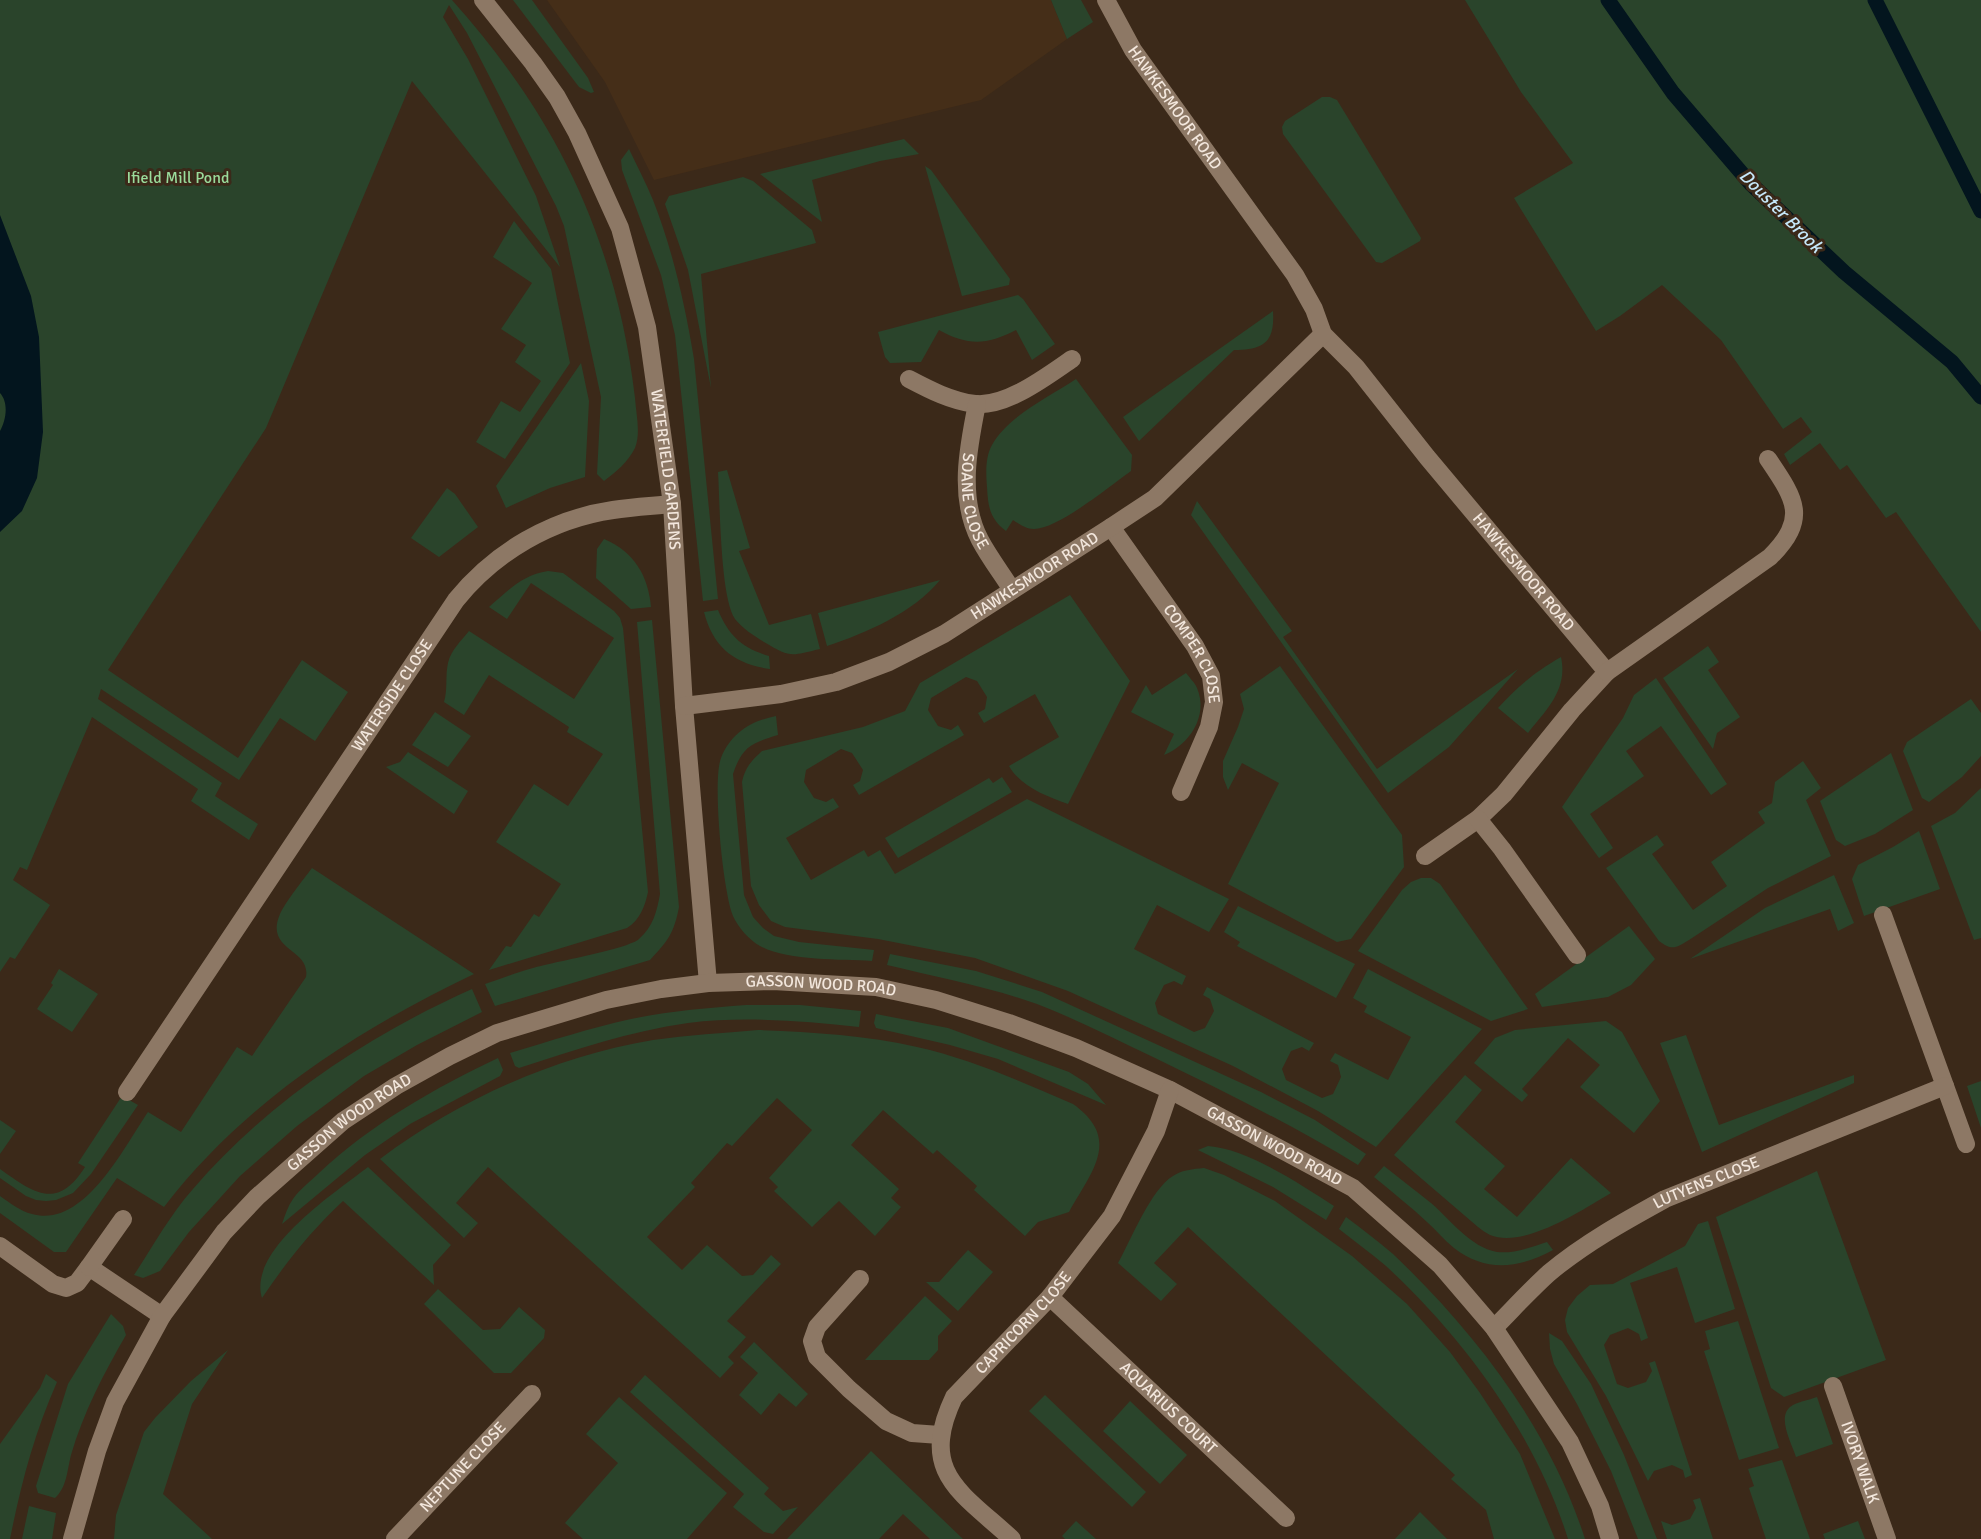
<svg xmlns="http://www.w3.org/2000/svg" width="1981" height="1539" font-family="Signika,sans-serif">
<rect width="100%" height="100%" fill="#3b2919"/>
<polygon fill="#452e18" points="547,0 1051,0 1067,39 981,100 654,180 605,82"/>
<g fill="#2a442b">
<path d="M0 0H452C493 46 531 97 560 152 601 229 625 312 635 398 636 414 641 433 635 448 628 462 616 472 604 481L597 474 601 397 564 226 556 206 467 33 449 5 443 17 468 59 536 196 560 267 412 81 266 428 108 670 238 758 302 660 348 692 315 741 280 718 239 780 101 689 98 699 222 783 215 796 258 824 249 840 191 801 198 789 92 717 27 870 20 867 13 880 50 905 15 959 10 957 0 972Z"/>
<polygon points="513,0 532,0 588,78 594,92 591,93 579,87"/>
<polygon points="1051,0 1081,0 1093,22 1067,39"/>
<polygon points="1465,0 1981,0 1981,632 1896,512 1886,518 1847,465 1840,470 1820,443 1790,465 1784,454 1812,432 1801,417 1783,429 1721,340 1662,285 1620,316 1596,331 1514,198 1573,163 1521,92"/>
<polygon points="1322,97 1330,97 1337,100 1421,238 1420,241 1382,263 1376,262 1283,134 1282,127 1285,121"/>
<polygon points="904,139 919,154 880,161 812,180 822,222 760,174"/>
<path d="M629 149C637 166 646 183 653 200 673 251 685 305 694 359L718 599 703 601 675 335 661 275 622 170 621 160Z"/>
<polygon points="925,166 931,170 1010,279 1009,285 962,296"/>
<polygon points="743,177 753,181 812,230 816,243 701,274 711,388 688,270 665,204 669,196"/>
<polygon points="514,221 551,269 570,363 505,459 476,442 501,401 520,412 541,381 515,362 526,345 501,329 532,283 493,257"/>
<path d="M1018 295 1023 299 1055 344 1032 360 1016 330C987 345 968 346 939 330L921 362 890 363 885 357 878 332Z"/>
<path d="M1273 311C1275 342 1264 350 1234 350L1139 441 1123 417Z"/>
<polygon points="581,363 589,401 585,477 550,488 506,508 496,486"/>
<path d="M1076 379 1132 455 1131 471C1110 486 1058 529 1034 529 1026 529 1019 524 1013 520L1006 531C990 519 988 507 987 487 986 474 985 457 992 445 1008 416 1049 397 1076 379Z"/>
<path d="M727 470 750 548 739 551 769 625 811 614 820 649C790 656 791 658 764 642 753 635 743 629 735 619 720 597 720 502 718 472Z"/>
<polygon points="447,488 455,494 478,527 439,557 411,538"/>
<polygon points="1197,501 1292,631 1283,637 1377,769 1518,669 1449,747 1388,793 1191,515"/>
<path d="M604 539C634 552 648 575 651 607L631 609 596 578 597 549Z"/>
<path d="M548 571 563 573 614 611 620 618 623 628 648 892C645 906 640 920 627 928L489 970 506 946 511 947 534 914 539 917 561 884 496 842 534 784 568 806 603 754 567 732 569 727 489 675 464 715 444 702C448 689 445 676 448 663 451 650 461 641 469 631L574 699 614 638 531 583 507 619 489 607C509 590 522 575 548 571Z"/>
<path d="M940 580C913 613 866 633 827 646L818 613Z"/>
<path d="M1070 595 1130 681 1068 804C1046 796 1021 787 1009 766L1059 737 1035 694 984 723 978 713 985 709 987 697 977 681 966 677 931 698 928 710 938 726 951 730 958 725 964 735 859 795 853 785 860 781 863 770 852 753 841 749 806 770 804 782 814 798 826 802 833 798 839 807 786 838 811 880 864 850 868 857 880 850 895 874 1027 799 1229 899 1209 932 1157 905 1134 949 1186 976 1182 985 1174 981 1164 985 1155 1003 1158 1014 1194 1032 1205 1028 1214 1011 1210 999 1203 995 1207 987 1314 1043 1309 1051 1302 1047 1291 1051 1282 1069 1286 1080 1322 1098 1333 1094 1341 1077 1338 1065 1330 1061 1335 1053 1388 1080 1411 1037 1364 1012 1367 1006 1353 998 1368 969 1482 1029 1376 1147 1318 1111 1233 1066 1068 991 975 958 878 939 785 927 771 921 759 905 751 886 742 782C745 768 751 761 762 751L863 727 905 711 920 683Z"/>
<path d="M718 610C729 636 742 648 769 656L770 669C734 664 713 647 704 612Z"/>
<path d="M652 620 679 907C674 933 668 941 650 960L495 1006 485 984C501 979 517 972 533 968 553 962 628 949 639 939 653 927 657 911 660 894L637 622Z"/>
<polygon points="1708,646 1719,662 1708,670 1740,717 1717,733 1713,749 1663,678"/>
<path d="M1561 657C1568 690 1547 709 1528 733L1498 708C1518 686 1535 672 1561 657Z"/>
<polygon points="1280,666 1402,835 1404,867 1351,939 1337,942 1228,884 1279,783 1242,763 1228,790 1223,777 1223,761 1238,727 1244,709 1240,694"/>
<path d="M1186 673C1189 677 1195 683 1197 688 1209 716 1189 745 1164 755L1174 734 1131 712 1146 685 1152 695Z"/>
<polygon points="1656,678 1727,784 1711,795 1661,726 1626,751 1644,776 1590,814 1613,848 1599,858 1562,807 1623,718 1634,695"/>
<polygon points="1971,699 1981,713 1981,756 1962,777 1929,802 1922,798 1903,751 1907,742"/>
<polygon points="435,712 471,736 448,767 412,745"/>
<path d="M776 716 778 735C751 743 742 747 733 774L744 895 753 917 763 928 774 936 799 942 874 950 872 961C840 959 787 961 760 946 749 940 738 927 733 916 723 892 712 781 721 758 731 733 751 721 776 716Z"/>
<polygon points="408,752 468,791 454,814 386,767 400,762"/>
<polygon points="1891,753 1913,810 1875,834 1845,846 1836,840 1820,801"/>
<path d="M1803 761 1821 788 1806 800 1831 856 1768 888 1689 940C1676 948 1672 951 1659 941L1606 868 1657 835 1664 845 1652 854 1693 910 1727 886 1711 862 1765 823 1758 812 1772 803 1775 782Z"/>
<polygon points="1002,777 1012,792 898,858 885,838 989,778 993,783"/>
<polygon points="1981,788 1981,938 1974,940 1931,826 1955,813"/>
<polygon points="1919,831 1940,889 1864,916 1852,879 1858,865 1893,847"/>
<path d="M312 868 474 974C355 1031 245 1102 164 1207L117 1178 66 1252H54L0 1213V1196C10 1203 20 1211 32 1214 84 1229 124 1147 148 1112L181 1132 237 1047 252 1056 306 977C311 948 264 951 280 914 286 901 303 880 312 868Z"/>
<polygon points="1834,875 1854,923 1838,931 1830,909 1690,959 1765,908"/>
<polygon points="1421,878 1431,878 1440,884 1528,1009 1491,1021 1358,951 1402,890 1411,882"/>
<polygon points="1238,906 1355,964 1336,998 1237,946 1240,942 1224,932"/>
<polygon points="1629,926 1655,959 1631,985 1608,997 1542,1007 1535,994"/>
<path d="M890 954 976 971 1042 992 1261 1092 1315 1120 1366 1154 1358 1165C1291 1124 1223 1091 1153 1057 1115 1039 1076 1019 1037 1004 989 987 937 977 887 965Z"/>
<polygon points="59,969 98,994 72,1032 37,1009 53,985 51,983"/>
<path d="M472 989 482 1012 417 1045 364 1076 297 1126 240 1176 189 1232 160 1271 143 1278 134 1275C153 1246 170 1215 193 1189 267 1102 369 1035 472 989Z"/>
<path d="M746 1005H800L861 1011 859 1027C802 1021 745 1016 688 1023 630 1031 575 1050 519 1068L515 1066 510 1053C550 1041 590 1028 631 1019 669 1011 708 1008 746 1005Z"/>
<polygon points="876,1014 948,1028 1069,1072 1088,1084 1106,1105 998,1059 950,1045 876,1028 874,1023"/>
<polygon points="1606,1021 1622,1032 1660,1101 1634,1133 1580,1087 1600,1065 1568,1038 1522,1089 1528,1095 1522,1102 1474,1063 1495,1038 1515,1030"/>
<path d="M758 1030C811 1032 866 1035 917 1047 971 1059 1022 1082 1073 1104 1122 1139 1092 1171 1069 1212L1038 1222 1025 1236 974 1190 977 1186 937 1150 933 1154 883 1110 851 1145 899 1189 891 1198 901 1207 875 1236 839 1201 812 1227 774 1191 778 1187 769 1178 812 1130 777 1098 732 1146 727 1143 691 1183 695 1187 647 1237 682 1270 707 1245 742 1276 753 1275 771 1255 781 1264 727 1321 746 1337 728 1357 734 1363 720 1378 488 1167 456 1203 478 1223 464 1238 380 1159C460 1099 554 1057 653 1040 688 1035 723 1033 758 1030Z"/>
<polygon points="1686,1035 1719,1125 1854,1075 1854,1083 1702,1152 1660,1043"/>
<path d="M498 1058 503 1070 500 1076 410 1124 365 1155 282 1224C285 1215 288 1206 293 1199 300 1189 311 1181 319 1173 371 1124 435 1088 498 1058Z"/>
<path d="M1465 1075 1482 1090 1455 1122 1505 1166 1484 1189 1517 1217 1571 1158 1611 1193C1582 1210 1524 1249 1490 1235 1486 1233 1482 1230 1478 1227L1394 1155Z"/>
<polygon points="1981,1081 1981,1128 1967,1086"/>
<path d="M122 1096 138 1105 91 1174 73 1193 56 1200 46 1201 36 1200 26 1196 0 1178V1169C34 1193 57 1211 85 1167L78 1163Z"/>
<polygon points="0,1120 16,1131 0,1154"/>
<path d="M1208 1146C1248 1149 1300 1184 1334 1206L1326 1220 1273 1187 1198 1150Z"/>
<path d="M1384 1166C1399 1178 1415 1190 1431 1203 1451 1220 1470 1247 1497 1252 1513 1254 1532 1247 1547 1242L1553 1250C1520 1268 1486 1273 1454 1248 1444 1240 1436 1230 1427 1222 1410 1206 1392 1192 1374 1177Z"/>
<path d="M368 1167 451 1245 433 1265 434 1285 343 1201C311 1231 287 1261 262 1298 247 1250 336 1192 368 1167Z"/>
<path d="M1204 1168 1224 1175 1275 1201 1352 1256 1407 1304 1450 1352 1480 1393 1520 1454 1555 1539H1494L1486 1510 1451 1479 1455 1475 1188 1227 1154 1263 1177 1284 1161 1301 1118 1263C1131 1240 1151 1189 1173 1176 1182 1170 1193 1169 1204 1168Z"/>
<polygon points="1817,1171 1886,1360 1784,1397 1771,1388 1716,1217"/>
<path d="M1346 1217C1362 1229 1378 1241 1393 1254 1476 1333 1550 1429 1585 1539H1568C1536 1436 1465 1339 1386 1266 1371 1253 1354 1241 1339 1229Z"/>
<polygon points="1708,1221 1735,1309 1695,1323 1677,1267 1630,1283 1648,1338 1641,1341 1639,1334 1628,1328 1610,1335 1604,1345 1617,1384 1628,1388 1646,1382 1652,1371 1649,1363 1655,1361 1692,1475 1685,1478 1683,1470 1672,1465 1654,1471 1648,1481 1606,1396 1567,1332 1565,1320 1568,1308 1577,1296 1590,1285 1613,1284 1685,1246 1698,1224"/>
<polygon points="968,1250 993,1272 958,1311 926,1282 939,1282"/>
<polygon points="438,1289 483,1330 500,1329 519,1307 545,1330 544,1338 511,1373 494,1373 424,1304"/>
<polygon points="925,1296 952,1321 938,1336 938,1350 929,1360 865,1360"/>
<path d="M111 1314 123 1326 126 1335C104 1373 83 1413 71 1455 67 1471 67 1487 55 1498L38 1493 36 1486 68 1384Z"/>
<polygon points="1738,1321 1779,1448 1739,1460 1704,1351 1710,1349 1705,1331"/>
<polygon points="1549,1333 1562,1341 1591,1384 1624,1455 1657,1539 1638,1539 1611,1471 1577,1404 1554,1364 1550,1349"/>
<polygon points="754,1342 808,1394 796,1407 779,1393 761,1415 739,1395 758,1373 740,1357"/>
<polygon points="228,1350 192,1404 163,1494 212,1539 114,1539 116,1515 144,1432 155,1418 191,1381"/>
<path d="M46 1374 57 1382C34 1434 21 1484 10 1539H0V1444L40 1388Z"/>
<polygon points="645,1375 769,1488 764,1494 783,1511 798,1507 773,1534 764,1532 733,1507 744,1494 630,1392"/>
<polygon points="1045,1395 1146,1492 1132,1507 1029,1411"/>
<polygon points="619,1397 727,1493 687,1539 583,1539 565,1523 618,1463 586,1434"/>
<path d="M1817 1397 1833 1444 1796 1457C1792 1444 1777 1418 1790 1407 1796 1402 1809 1400 1817 1397Z"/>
<polygon points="1130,1401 1187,1455 1160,1484 1103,1431"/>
<polygon points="871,1451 963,1539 930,1539 903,1514 879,1539 787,1539"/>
<polygon points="1782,1460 1810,1539 1766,1539 1749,1488 1754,1486 1748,1469"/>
<polygon points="1700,1498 1713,1539 1667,1539 1661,1521 1672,1525 1690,1519 1696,1508 1693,1500"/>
<polygon points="29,1506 56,1513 52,1539 22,1539"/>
<polygon points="1420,1512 1447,1539 1395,1539"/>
<polygon points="1076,1521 1096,1539 1065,1539 1062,1536"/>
<polygon points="1858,1521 1865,1539 1825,1539 1823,1534"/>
</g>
<path fill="#03151e" d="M0 215 31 296 39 337 43 432 37 478 22 511 0 532V431C6 420 9 403 0 393Z"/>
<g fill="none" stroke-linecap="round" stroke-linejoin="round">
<g stroke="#03151e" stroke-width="15">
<polyline points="1608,0 1673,93 1751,184 1844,272 1952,362 1981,397"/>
<polyline points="1875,0 1981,211"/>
</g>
<g stroke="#8d7865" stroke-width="18">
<path id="s1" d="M483 0 533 63 557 97 577 133 620 228 647 327 672 504 684 706 708 983"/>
<path id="s2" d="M1106 0 1133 50 1295 275 1314 309 1323 334 1356 367 1427 457 1607 672 1572 710 1504 794 1478 819 1425 856"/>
<path d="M909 379C930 390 951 401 975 404 1007 407 1047 376 1072 359"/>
<path id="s3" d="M977 404C968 448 958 498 980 540 989 557 1002 574 1012 590"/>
<path id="s4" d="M1111 527 1195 646 1211 676 1214 702 1209 727 1181 792"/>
<path d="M1607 672 1770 557C1809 518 1795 499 1768 459"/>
<path id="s5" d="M684 706 781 694 836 682 889 662 944 634 1111 527 1155 498 1323 334"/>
<polyline points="1478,819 1502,849 1577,955"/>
<polyline points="1883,915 1966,1144"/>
<path id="s6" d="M127 1092 456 600C495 552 551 519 613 510 632 507 652 506 672 504"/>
<polyline points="0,1246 53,1284 66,1288 77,1283 89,1267 162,1316"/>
<polyline points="89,1267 123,1219"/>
<polyline points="860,1279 817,1327 812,1341 817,1357 849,1389 886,1421 912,1433 940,1435"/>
<path id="s7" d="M1050 1297 1286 1518"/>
<path id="s8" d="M1494 1328C1512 1310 1530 1290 1549 1273 1585 1243 1625 1221 1665 1199L1945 1086"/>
<path id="s9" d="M1833 1386 1887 1539"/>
<path id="s10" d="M72 1539 97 1451 115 1402 162 1316 224 1232 257 1197 343 1121 396 1086 450 1056 497 1033 606 1000 661 989 708 983 773 981 876 987 936 1000 1009 1023 1076 1048 1170 1090 1353 1188 1440 1265 1494 1328 1570 1442 1600 1506 1610 1539"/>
<path id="s11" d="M395 1539 532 1394"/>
<path id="s12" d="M1012 1539C961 1492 918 1473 954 1397L1050 1297 1112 1216 1156 1131 1170 1090"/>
</g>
</g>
<g text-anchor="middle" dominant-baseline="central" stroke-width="6" stroke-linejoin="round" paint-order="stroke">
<g font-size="16" fill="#f3e7dd" stroke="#3b2919">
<text stroke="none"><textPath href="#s2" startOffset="128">HAWKESMOOR ROAD</textPath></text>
<text stroke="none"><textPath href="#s1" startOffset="514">WATERFIELD GARDENS</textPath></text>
<text stroke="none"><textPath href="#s3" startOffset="99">SOANE CLOSE</textPath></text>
<text stroke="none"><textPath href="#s2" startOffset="711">HAWKESMOOR ROAD</textPath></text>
<text stroke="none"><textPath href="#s5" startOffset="380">HAWKESMOOR ROAD</textPath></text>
<text stroke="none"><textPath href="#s4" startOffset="152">COMPER CLOSE</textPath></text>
<text stroke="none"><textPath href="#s6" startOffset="477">WATERSIDE CLOSE</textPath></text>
<text stroke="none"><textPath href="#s10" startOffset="1017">GASSON WOOD ROAD</textPath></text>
<text stroke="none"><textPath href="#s10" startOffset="513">GASSON WOOD ROAD</textPath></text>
<text stroke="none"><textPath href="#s10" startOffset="1503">GASSON WOOD ROAD</textPath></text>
<text stroke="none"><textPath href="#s8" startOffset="260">LUTYENS CLOSE</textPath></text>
<text stroke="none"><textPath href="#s12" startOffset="274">CAPRICORN CLOSE</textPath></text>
<text stroke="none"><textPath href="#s7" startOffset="162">AQUARIUS COURT</textPath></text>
<text stroke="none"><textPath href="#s9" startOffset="81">IVORY WALK</textPath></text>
<text stroke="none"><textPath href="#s11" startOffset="99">NEPTUNE CLOSE</textPath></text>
</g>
<g font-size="16" fill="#9adb9b" stroke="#3b2919">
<text x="178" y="178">Ifield Mill Pond</text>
</g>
<g font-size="18" font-style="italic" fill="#c6e8fa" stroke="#3b2919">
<text transform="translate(1781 211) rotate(45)">Douster Brook</text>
</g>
</g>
</svg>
